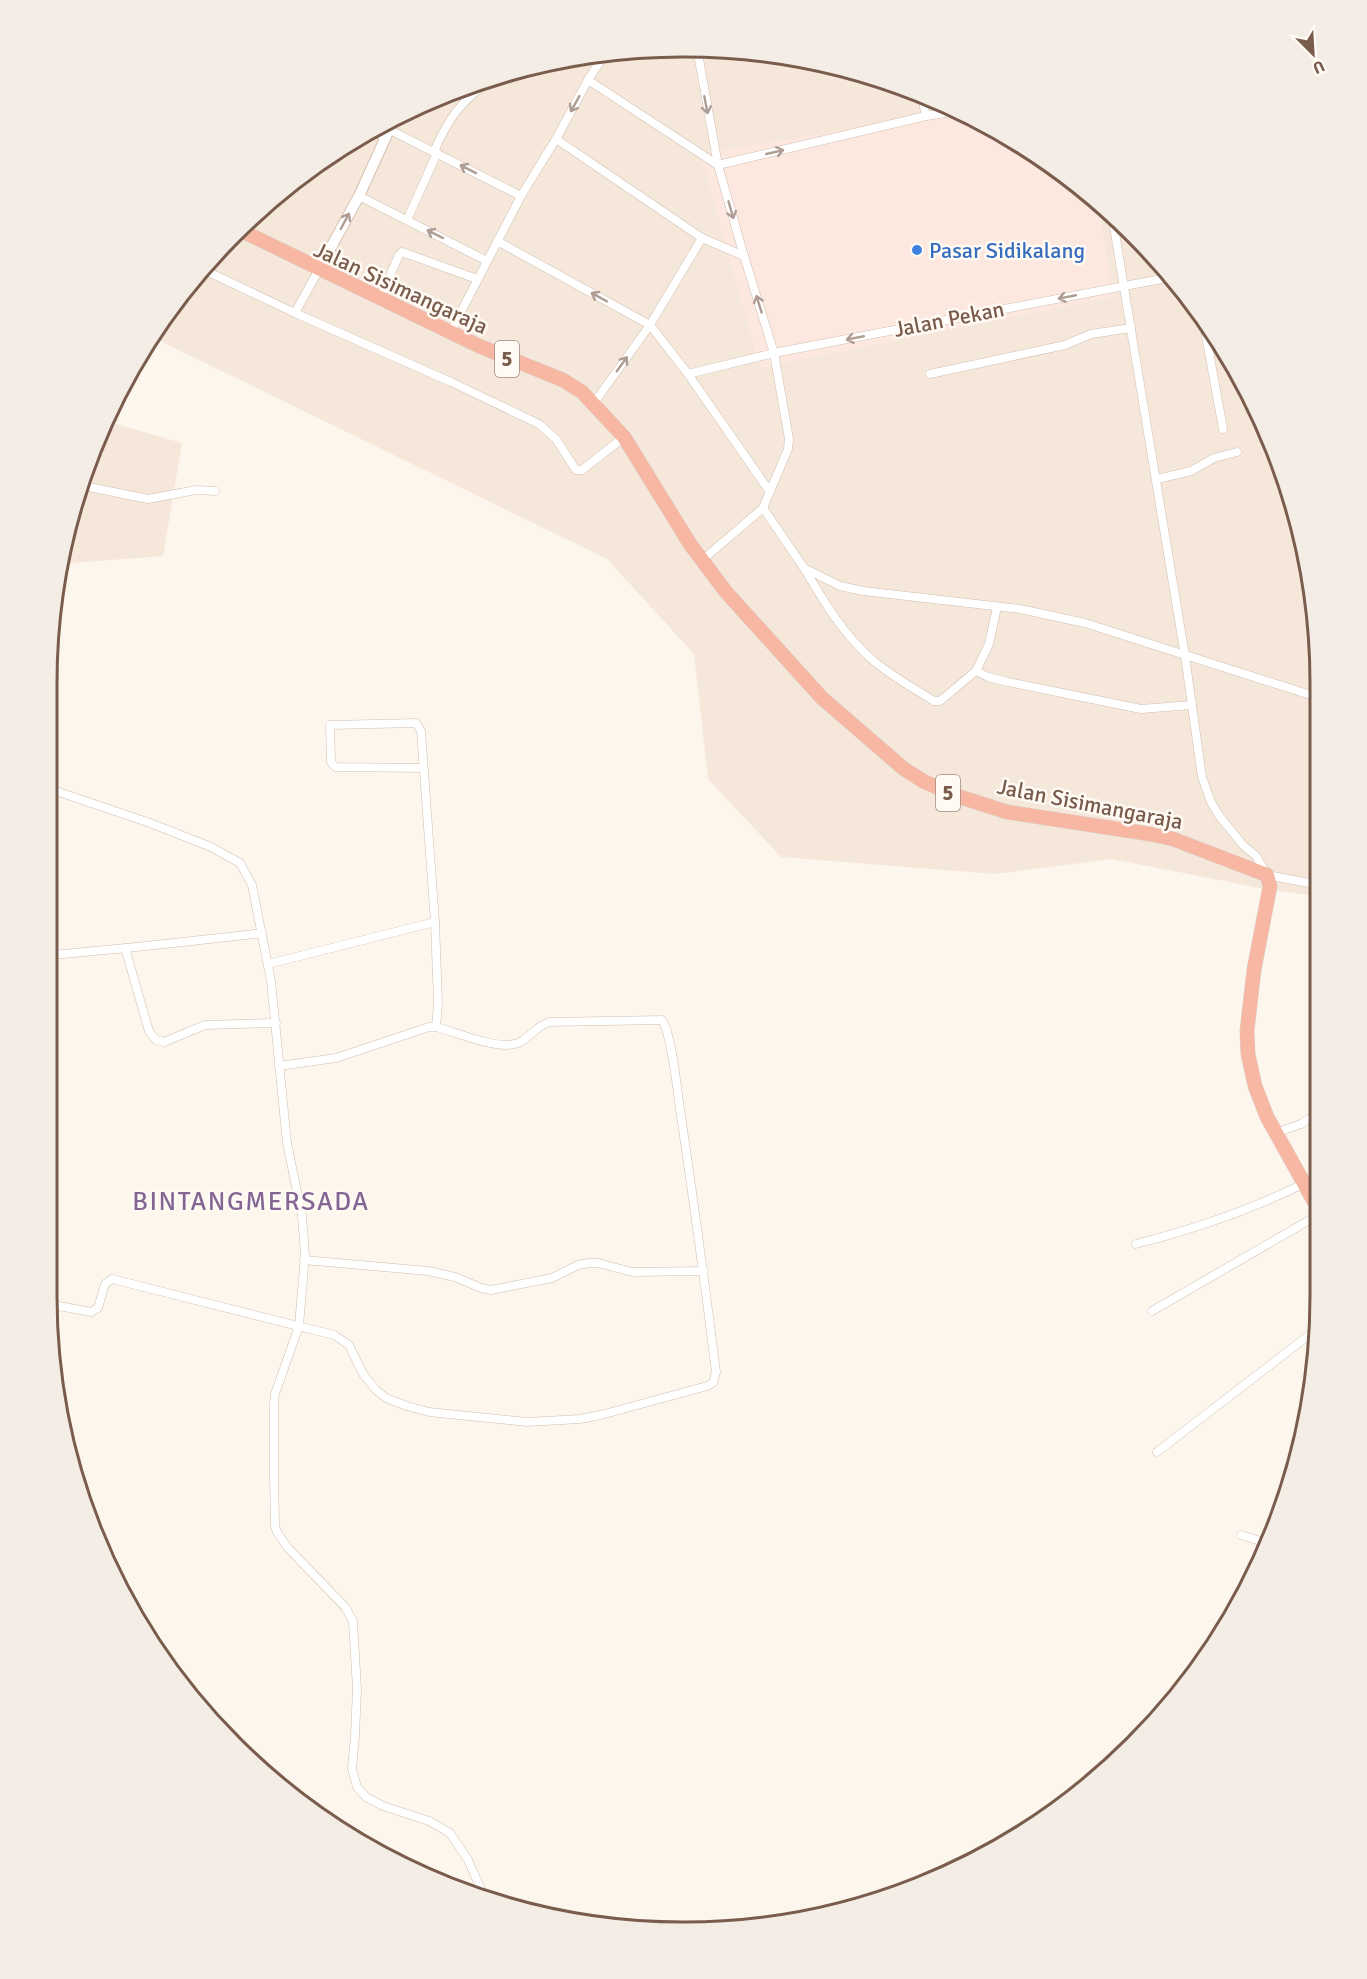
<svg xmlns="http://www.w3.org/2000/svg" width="1367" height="1979" font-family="Signika,sans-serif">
<rect width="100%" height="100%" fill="#fdf6ec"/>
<g fill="#f5e8da">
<polygon points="684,47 808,59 928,95 1038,154 1134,233 1189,296 1255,401 1308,560 1320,683 1320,897 1260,888 1112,859 995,874 781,857 708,779 694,654 607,559 152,337 178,296 233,233 330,154 440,95 560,59"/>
<polygon points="106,421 182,443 163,556 58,564"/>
</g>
<polygon fill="#fde8e0" points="958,111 1038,154 1098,204 1113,297 760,368 701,154"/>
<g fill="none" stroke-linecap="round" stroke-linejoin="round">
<defs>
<g id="street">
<polyline points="697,48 718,165 744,256 774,353 789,439 788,449 763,508 700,562"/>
<polyline points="588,80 718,165 926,116 957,111"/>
<polyline points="921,93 926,116"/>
<polyline points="390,130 521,196"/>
<polyline points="372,131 386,138"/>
<polyline points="556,139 702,238 744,256"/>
<path d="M434 152C448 118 462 100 492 79"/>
<polyline points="359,196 487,261"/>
<polyline points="1112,215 1185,656 1202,777 1211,802 1220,817 1243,845 1256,856 1267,875 1320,885"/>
<polyline points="407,220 437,153"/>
<polyline points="246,233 254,216"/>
<polyline points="497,241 650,325 688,374 770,492"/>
<polyline points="202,269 295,313 451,382 539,424 556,439 576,470 582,470 624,437"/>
<polyline points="380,298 399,255 402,252 477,279"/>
<polyline points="295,313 317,273"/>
<polyline points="1203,319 1223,429"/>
<polyline points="450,333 521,196 556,139 588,80 605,54"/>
<polyline points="688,374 774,353 1172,277"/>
<polyline points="930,374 1065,345 1091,334 1131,328"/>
<polyline points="594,403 650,325 702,238"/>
<polyline points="1157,479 1191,471 1214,458 1237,452"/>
<polyline points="84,486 148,499 196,490 215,491"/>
<polyline points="763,508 804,568 840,586 863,591 1020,609 1085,623 1320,698"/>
<path d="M804 568C824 602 844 636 875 662 893 677 915 689 934 701H940L976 671 989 644 997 607"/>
<polyline points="976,671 988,677 1008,682 1141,709 1192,705"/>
<polyline points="423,768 335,767 331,762 330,725 416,723 421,731 435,922 438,1003 436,1027"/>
<polyline points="47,788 150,823 211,847 240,863 252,885 271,981 287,1143 302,1216 305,1255 299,1326 275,1394 274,1404 274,1474 275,1526 277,1532 288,1548 345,1607 353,1621 357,1689 355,1736 352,1769 357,1787 366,1797 383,1806 429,1821 450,1833 468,1860 484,1896"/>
<polyline points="125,948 149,1031 156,1040 164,1042 205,1025 276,1023"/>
<path d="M47 955C119 950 190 941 262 933"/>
<polyline points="268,964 435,922"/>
<polyline points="1275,1133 1301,1124 1320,1112"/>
<path d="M1136 1244C1194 1229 1251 1210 1305 1183"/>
<polyline points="304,1260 428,1271 455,1277 481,1288 491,1290 552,1278 578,1265 589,1263 598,1263 632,1272 704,1271"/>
<path d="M48 1304 91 1312 98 1308 105 1284 112 1279 334 1335 349 1345 363 1374 376 1390 386 1398 407 1406 429 1412 527 1422 580 1419 601 1415 707 1386 713 1383 716 1372C705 1284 693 1197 680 1109 677 1089 672 1035 662 1020L549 1022C536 1026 530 1038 518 1043 499 1051 456 1032 436 1027H429L336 1058 279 1066"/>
<polyline points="1152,1311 1320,1214"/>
<polyline points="1157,1452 1317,1329"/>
<polyline points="1241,1535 1270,1544"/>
</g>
<polyline id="secondary" points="317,273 359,196 394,119"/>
<polyline id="highway" points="238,229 479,346 563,380 582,392 624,437 690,544 726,592 822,698 904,769 923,781 954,795 1007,812 1150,834 1173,839 1267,875 1270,886 1254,970 1247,1031 1248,1054 1255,1086 1267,1117 1320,1212"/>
</defs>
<use href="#street" stroke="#d1beb0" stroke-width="9"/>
<use href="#secondary" stroke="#d6c0b0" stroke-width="12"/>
<use href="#highway" stroke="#dad1cd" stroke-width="15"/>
<use href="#street" stroke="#fff" stroke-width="8"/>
<use href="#secondary" stroke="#fff" stroke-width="10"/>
<use href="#highway" stroke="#f7b7a3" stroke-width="14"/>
</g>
<defs><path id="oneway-shaft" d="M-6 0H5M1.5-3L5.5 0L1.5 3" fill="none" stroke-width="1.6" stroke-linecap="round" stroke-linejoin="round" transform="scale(1.5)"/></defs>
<g stroke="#af9d94">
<use href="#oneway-shaft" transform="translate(575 104) rotate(119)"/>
<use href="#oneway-shaft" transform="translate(706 105) rotate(79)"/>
<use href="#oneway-shaft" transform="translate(775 152) rotate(-13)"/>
<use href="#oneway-shaft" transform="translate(468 169) rotate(-153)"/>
<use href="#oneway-shaft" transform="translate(731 210) rotate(74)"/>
<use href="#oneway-shaft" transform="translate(345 221) rotate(-62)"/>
<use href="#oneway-shaft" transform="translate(435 234) rotate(-153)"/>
<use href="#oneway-shaft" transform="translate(599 297) rotate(-151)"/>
<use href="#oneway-shaft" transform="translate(1067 297) rotate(169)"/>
<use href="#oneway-shaft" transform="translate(759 304) rotate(-107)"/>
<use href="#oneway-shaft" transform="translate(855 338) rotate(169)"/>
<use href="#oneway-shaft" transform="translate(622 364) rotate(-54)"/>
</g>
<circle fill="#3f7fe0" stroke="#fffaf3" stroke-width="2" cx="917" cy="250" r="6"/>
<g text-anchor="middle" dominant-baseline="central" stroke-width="5" stroke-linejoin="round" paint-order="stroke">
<g fill="#fffaf3" stroke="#a28b7f" stroke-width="1.5">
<rect x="495" y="341" width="24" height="36" rx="4.5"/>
<rect x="936" y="775" width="24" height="36" rx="4.5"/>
</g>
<g font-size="21" font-weight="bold" fill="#7a5c4d">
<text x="507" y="359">5</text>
<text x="948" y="793">5</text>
</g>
<g font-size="22" fill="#366cbe" stroke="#fffaf3" text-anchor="start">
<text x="929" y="250">Pasar Sidikalang</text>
</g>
<g font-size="22" fill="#7a5c4d" stroke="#fffaf3">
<text transform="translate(401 288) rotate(25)">Jalan Sisimangaraja</text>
<text transform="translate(949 319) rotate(-11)">Jalan Pekan</text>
<text transform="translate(1090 804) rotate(11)">Jalan Sisimangaraja</text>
</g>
<g font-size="26" letter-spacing="1.5" fill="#846695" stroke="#fffaf3">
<text x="251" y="1202">BINTANGMERSADA</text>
</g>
</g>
<path d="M0 0H1367V1979H0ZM683 57H684A626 626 0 0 1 1310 683V1296A626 626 0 0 1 684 1922H683A626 626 0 0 1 57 1296V683A626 626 0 0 1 683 57Z" fill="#f4ede6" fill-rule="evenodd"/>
<path fill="none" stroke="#7a5c4d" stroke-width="3" d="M683 57H684A626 626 0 0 1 1310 683V1296A626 626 0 0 1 684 1922H683A626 626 0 0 1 57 1296V683A626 626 0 0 1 683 57Z"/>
<g transform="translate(1313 54) rotate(156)" stroke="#fffaf3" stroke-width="4.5" paint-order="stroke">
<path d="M0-4.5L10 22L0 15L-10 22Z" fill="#7a5c4d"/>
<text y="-9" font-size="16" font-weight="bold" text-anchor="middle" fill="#7a5c4d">U</text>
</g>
</svg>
